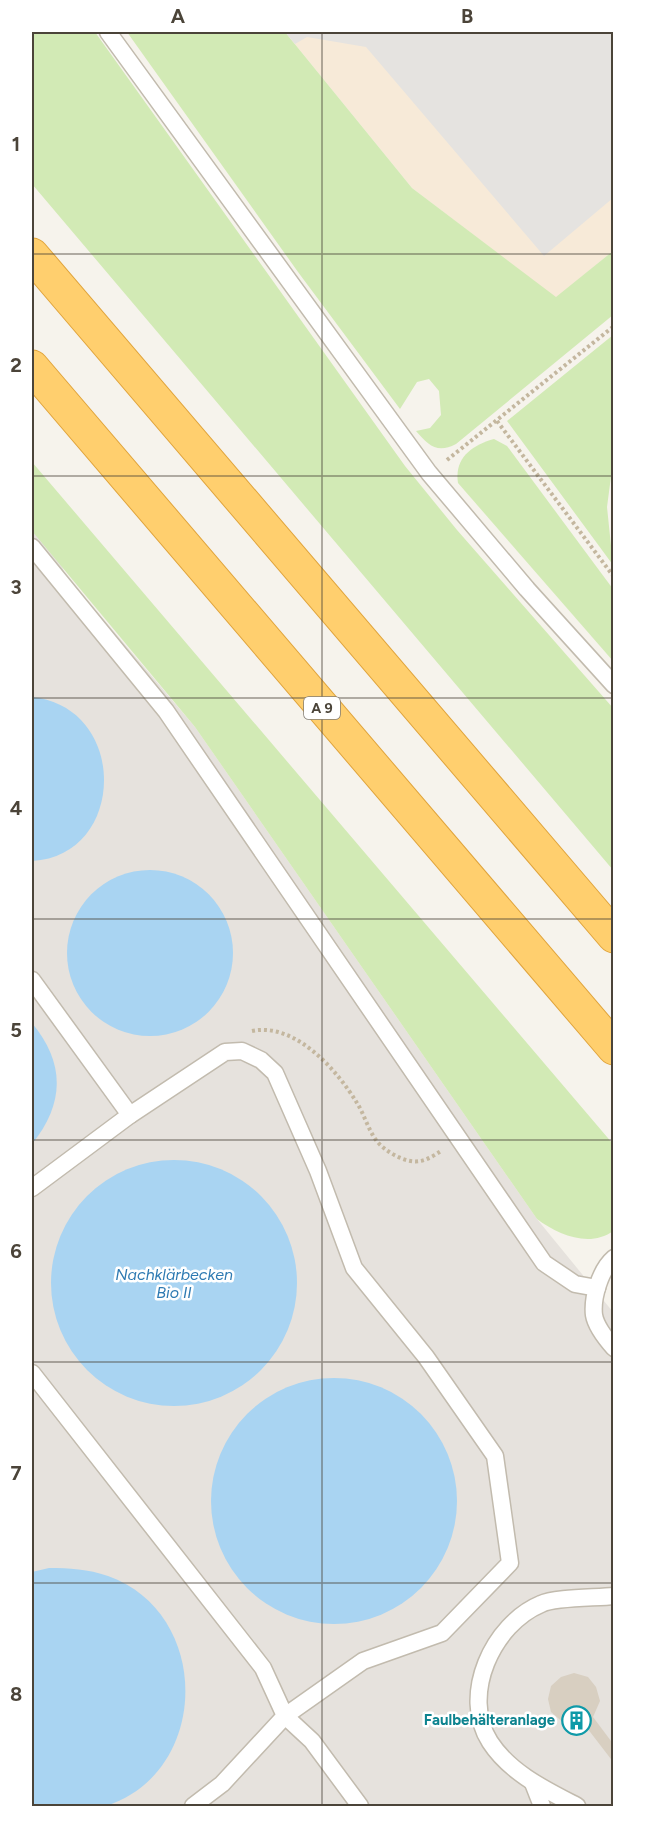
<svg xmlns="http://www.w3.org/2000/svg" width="645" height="1838" font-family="Figtree,sans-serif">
<rect width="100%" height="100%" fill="#f6f3ec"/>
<polygon fill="#f7ead8" points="285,32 613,32 613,251 556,298 412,188"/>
<polygon fill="#e6e2dd" points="32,495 65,574 195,727 537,1219 613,1312 613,1806 32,1806"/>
<g fill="#d2eab5">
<polygon points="32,32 95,32 405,466 457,530 613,708 613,870 32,184"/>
<path d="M127 32H285L412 188 556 297 613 251V315L456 444C437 454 428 445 416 431L430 428 441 415 439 391 429 379 417 382 400 409 298 272Z"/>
<polygon points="613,335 614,454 607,507 613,565 507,421"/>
<path d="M494 439 507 446 613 589V661L458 483C454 458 472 445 494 439Z"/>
<path d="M32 462 613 1144V1231C590 1248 558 1235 537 1219L195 727 32 531Z"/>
</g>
<polygon fill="#e5e3e0" points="285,32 613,32 613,198 544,256 366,47 307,37 295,44"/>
<g fill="#a9d4f2">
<path d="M32 697C129 707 127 856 32 861Z"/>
<circle cx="150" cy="953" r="83"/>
<path d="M32 1023C65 1063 65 1103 32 1144Z"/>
<circle cx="174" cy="1283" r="123"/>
<circle cx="334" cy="1501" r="123"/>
<path d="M49 1568C69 1568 88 1569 108 1576 212 1613 211 1772 106 1806H32V1572Z"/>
</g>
<polygon fill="#d8cfc1" points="574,1673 588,1677 596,1687 600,1701 593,1717 614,1745 614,1763 584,1724 565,1724 551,1712 548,1699 551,1686 561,1677"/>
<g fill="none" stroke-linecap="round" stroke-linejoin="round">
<defs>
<g id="service">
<polyline points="108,32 429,473 527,589 614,685"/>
<polyline points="32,547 166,711 544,1263 575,1284 597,1288"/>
<polyline points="32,980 130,1115"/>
<polyline points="32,1188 130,1115 225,1052 242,1051 261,1060 275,1073 318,1171 354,1268 426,1357 495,1456 510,1563 442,1633 363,1661 285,1716 312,1741 360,1806"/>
<path d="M614 1258C600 1270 592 1298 594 1315 596 1327 606 1339 614 1348"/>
<polyline points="32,1373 263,1668 285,1716 222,1784 193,1806"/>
<polyline points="533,1783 542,1806"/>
<path d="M577 1806C546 1790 510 1773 490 1742 460 1695 493 1624 541 1604 555 1597 596 1598 614 1596"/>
</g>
<g id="motorway">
<polyline points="32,255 614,936"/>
<polyline points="32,367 614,1048"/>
</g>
</defs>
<use href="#service" stroke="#c2bbae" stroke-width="19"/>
<use href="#motorway" stroke="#e0a43c" stroke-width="35"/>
<g stroke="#c4b79f" stroke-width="4" stroke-dasharray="3 3" stroke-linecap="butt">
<polyline points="497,421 614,577"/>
<polyline points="447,460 614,326"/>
<path d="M252 1031C295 1022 337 1070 357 1103 364 1114 368 1129 376 1140 384 1151 406 1164 420 1161 427 1160 435 1155 441 1151"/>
</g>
<use href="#service" stroke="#fff" stroke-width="16"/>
<use href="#motorway" stroke="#ffcf6e" stroke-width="33"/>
</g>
<path fill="none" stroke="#4b4439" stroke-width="1.5" stroke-opacity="0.55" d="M322 32V1806M32 254H614M32 476H614M32 698H614M32 919H614M32 1140H614M32 1362H614M32 1583H614"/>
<defs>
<symbol id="building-ring" viewBox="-11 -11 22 22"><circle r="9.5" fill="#fff" stroke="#0f9aa8" stroke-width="1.5"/><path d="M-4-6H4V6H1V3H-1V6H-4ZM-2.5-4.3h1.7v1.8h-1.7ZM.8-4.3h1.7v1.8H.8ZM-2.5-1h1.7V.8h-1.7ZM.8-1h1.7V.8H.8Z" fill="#0f9aa8"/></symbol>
</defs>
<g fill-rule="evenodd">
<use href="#building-ring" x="560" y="1704" width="33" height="33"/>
</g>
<g text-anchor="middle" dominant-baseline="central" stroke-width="5" stroke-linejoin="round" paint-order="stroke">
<rect fill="#fff" stroke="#817c74" stroke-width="1.5" x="304" y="697" width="36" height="22" rx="4.5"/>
<g font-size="14" font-weight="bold" fill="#4b4439">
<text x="322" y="708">A 9</text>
</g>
<g font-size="15" font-weight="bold" fill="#0d838f" stroke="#fff" text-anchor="end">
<text x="555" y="1720">Faulbehälteranlage</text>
</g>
<g font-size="16" font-style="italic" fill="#2e7ab2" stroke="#fff">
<text x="174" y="1274">Nachklärbecken<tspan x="174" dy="18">Bio II</tspan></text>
</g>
</g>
<rect width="645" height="1838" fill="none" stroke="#ffffff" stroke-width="66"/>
<rect x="33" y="33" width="579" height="1772" fill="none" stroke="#4b4439" stroke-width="2"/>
<g font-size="20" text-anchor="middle" font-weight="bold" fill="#4b4439">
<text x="178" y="23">A</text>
<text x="467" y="23">B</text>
<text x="16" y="151">1</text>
<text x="16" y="372">2</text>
<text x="16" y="594">3</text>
<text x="16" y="815">4</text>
<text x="16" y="1037">5</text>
<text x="16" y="1258">6</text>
<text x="16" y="1480">7</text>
<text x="16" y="1701">8</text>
</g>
</svg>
